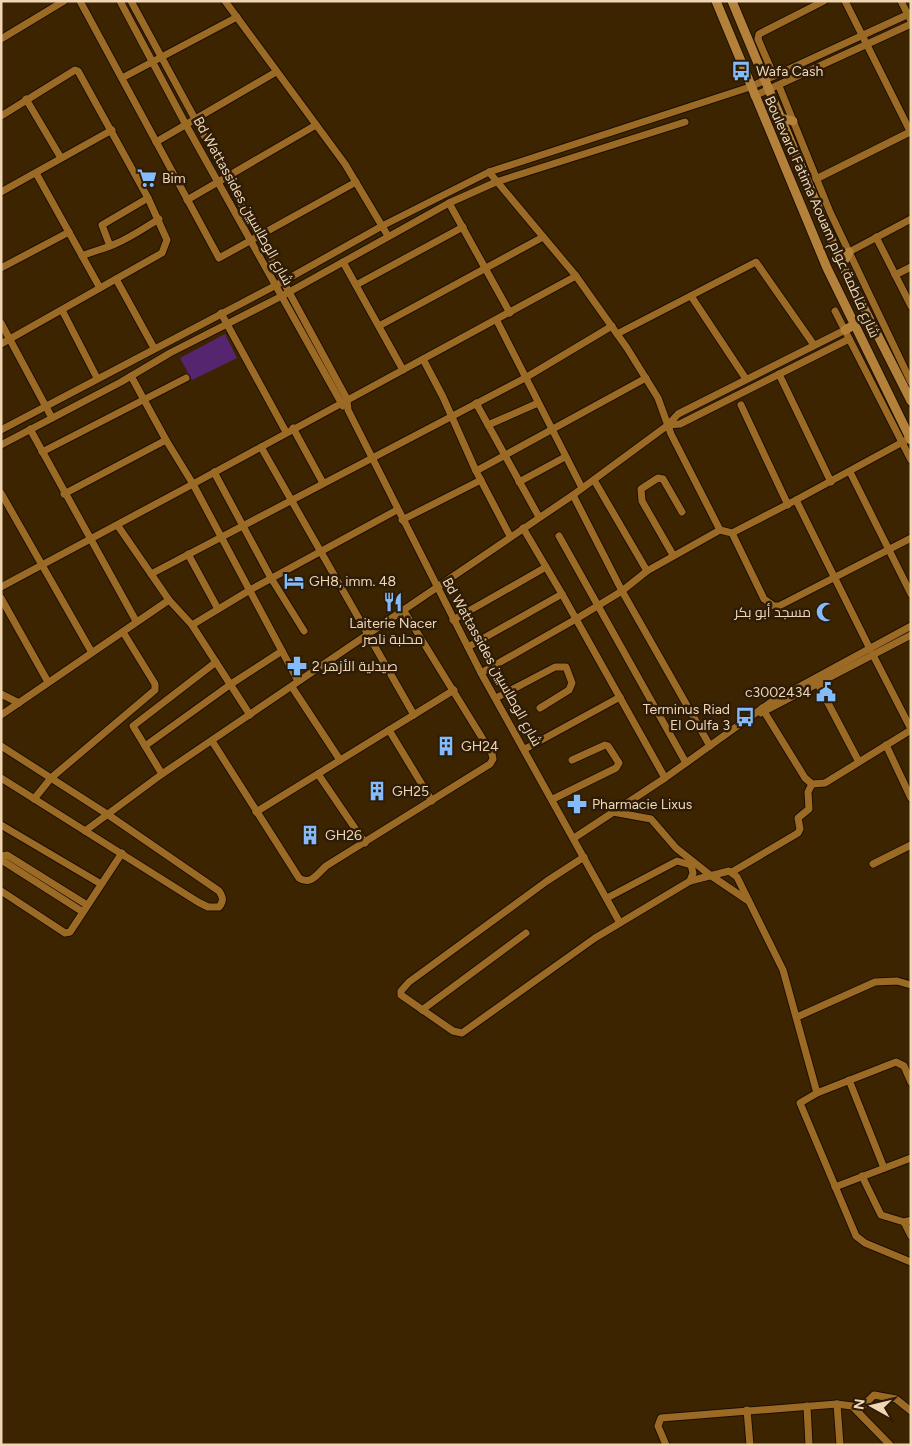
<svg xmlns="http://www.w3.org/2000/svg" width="912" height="1446" font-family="Figtree,Cairo,sans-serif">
<rect width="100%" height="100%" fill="#3d2400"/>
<polygon fill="#56256f" points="225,334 237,358 192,380 180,358"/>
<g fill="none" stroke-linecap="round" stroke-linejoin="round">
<defs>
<g id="minor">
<polyline points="80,1 219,258 356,182"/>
<polyline points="120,1 186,125 343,406"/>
<polyline points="131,1 347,399 348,410 481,673 620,923"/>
<polyline points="225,1 345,164 388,236"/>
<polyline points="845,1 911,133"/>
<polyline points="901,1 911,21"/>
<polyline points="1,39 64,1"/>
<polyline points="774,76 758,39 759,34 824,1"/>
<polyline points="122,78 237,17"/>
<polyline points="779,86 830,212 911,382"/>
<polyline points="754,96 911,24"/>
<polyline points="26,99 61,158"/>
<polyline points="1,116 75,70 78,71 148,198 167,240 162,253 1,344"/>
<polyline points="156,142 276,72"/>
<polyline points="489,172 576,276 627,348 658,398 671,434 720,530"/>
<polyline points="36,173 100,288"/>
<polyline points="816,179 910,132"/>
<polyline points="1,192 112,130"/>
<polyline points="187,200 316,125"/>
<polyline points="449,203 510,313"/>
<polyline points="876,237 911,306"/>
<polyline points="110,246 102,225 148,198"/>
<polyline points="849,252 911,219"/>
<path d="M82 256C93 251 104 249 115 244 130 238 144 228 159 219"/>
<polyline points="343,262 403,370"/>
<polyline points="1,268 69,232"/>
<polyline points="895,275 911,267"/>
<polyline points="116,279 154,348"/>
<polyline points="356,285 463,227"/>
<polyline points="691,296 746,379"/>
<polyline points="62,310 97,378"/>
<polyline points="835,311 911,460"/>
<polyline points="221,313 286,432"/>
<polyline points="497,321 582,488"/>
<polyline points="1,323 52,418"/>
<polyline points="379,326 543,237"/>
<polyline points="617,334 756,262 814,345"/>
<polyline points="423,359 443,397 476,471 510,536"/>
<polyline points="779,374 831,482"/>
<polyline points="131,376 166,440"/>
<polyline points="476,403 539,517"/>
<polyline points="741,405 788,505"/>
<polyline points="488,425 538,403"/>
<polyline points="668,425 680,424 849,339"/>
<polyline points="293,428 323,483"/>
<polyline points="30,429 136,621"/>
<polyline points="1,430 284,281 382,226 489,172 750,87 911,13"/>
<polyline points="1,445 121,382 170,353 282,296 449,203 496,182 685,122"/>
<polyline points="261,447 414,715"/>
<polyline points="42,452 186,378"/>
<polyline points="476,471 646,378"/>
<polyline points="214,472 271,578 304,631"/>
<polyline points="850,472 911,594"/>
<polyline points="594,480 647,571"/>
<polyline points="519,482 565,457"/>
<polyline points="1,493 91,651"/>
<polyline points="573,495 622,591 710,746"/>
<polyline points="402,520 481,480"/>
<polyline points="118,526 169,600 192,625 250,715"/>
<polyline points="523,528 562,594 665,778"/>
<polyline points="732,533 764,599 774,606 779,606 911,538"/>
<polyline points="559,536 686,763"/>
<polyline points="188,554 218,609"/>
<polyline points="673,555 642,501 641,489 658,478 663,479 682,512"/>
<polyline points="151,574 525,378 612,326"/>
<polyline points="1,587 193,484 166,440 64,494"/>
<polyline points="1,598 48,682"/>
<polyline points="453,620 546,567"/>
<polyline points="192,625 250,590 397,510"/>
<polyline points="468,647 562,594"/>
<polyline points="870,649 796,500 910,438"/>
<polyline points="873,655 911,729"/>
<polyline points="481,673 576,619 622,591 647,571 720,530 732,533 796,500"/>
<polyline points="298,681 193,484 576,276"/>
<polyline points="818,684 859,762"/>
<polyline points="292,687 340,760"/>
<polyline points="1,694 19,703"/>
<polyline points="496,698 555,667 566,667 572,683 569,690 540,708"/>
<polyline points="762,708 805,778 812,784 825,783 911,730"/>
<polyline points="761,713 911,635"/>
<polyline points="1,715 169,600"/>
<polyline points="389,730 432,801"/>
<path d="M212 741 299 878C311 886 318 873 326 866L490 764 493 759 492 754 404 611"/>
<polyline points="886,745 911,798"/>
<path d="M1 746 107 814 219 891C223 897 224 901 219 907H208L198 902 1 778"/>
<polyline points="145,746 133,726 216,662"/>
<polyline points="525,749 620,697"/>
<polyline points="162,774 145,746 231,684 282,651"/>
<polyline points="318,774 365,843"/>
<polyline points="34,799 51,778 155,690 155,684 123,632"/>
<polyline points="553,799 616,768 619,763 608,746 605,745 572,760"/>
<polyline points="256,812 454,690"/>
<polyline points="613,812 651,819 676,848 710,875 747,900"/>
<polyline points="1,825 101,884"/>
<polyline points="85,831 162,774 573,495 668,425 678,414 845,330"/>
<polyline points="574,838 665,778 771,702 911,626"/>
<polyline points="1,855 3,861 83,912"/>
<polyline points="3,856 7,855 87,905"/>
<polyline points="584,857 547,881 409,982 401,991 401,995 453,1031 462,1033 595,938 690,881 729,871 737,877 783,970 817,1093"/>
<polyline points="873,864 911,845"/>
<polyline points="732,872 798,833 800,829 798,818 809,809 808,792 812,784"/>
<polyline points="1,891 65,933 70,932 122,853"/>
<polyline points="607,898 677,861 691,865 693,873 690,881"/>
<polyline points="422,1010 526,933"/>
<polyline points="797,1017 875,982 897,981 911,985"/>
<polyline points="849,1080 884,1168"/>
<polyline points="911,1082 904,1066 896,1062 817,1093 800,1103 856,1236 865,1243 911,1262"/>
<polyline points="862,1176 881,1215 904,1222 911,1220"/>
<polyline points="835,1187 911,1158"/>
<polyline points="904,1222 911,1236"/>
<polyline points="837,1404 840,1445"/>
<polyline points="807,1406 809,1445"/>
<polyline points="747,1410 750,1445"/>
<polyline points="858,1411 874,1395 896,1399 911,1411"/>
<polyline points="666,1445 658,1426 661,1418 837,1404 852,1406 890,1445"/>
</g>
<g id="major">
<polyline points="716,1 827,268 911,440"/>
<polyline points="732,1 842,265 911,401"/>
<polyline points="781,118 793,121"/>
<polyline points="842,265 849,252"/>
<polyline points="845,330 854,325"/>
</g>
</defs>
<use href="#minor" stroke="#1e0f00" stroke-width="9"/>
<use href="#major" stroke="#1e0f00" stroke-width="11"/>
<use href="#minor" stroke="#9b6b26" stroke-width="7"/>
<use href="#major" stroke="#b3813a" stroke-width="9"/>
</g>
<defs>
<symbol id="bus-bare" viewBox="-9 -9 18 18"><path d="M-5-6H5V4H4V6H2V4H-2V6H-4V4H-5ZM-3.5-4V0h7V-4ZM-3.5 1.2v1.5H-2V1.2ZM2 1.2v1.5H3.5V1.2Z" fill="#84bcfb" stroke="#2d1d08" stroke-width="2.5" paint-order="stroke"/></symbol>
<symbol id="supermarket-bare" viewBox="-9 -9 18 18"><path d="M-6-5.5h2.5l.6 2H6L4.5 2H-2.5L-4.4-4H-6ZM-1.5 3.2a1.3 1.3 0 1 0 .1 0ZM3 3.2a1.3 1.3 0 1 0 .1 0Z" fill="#84bcfb" stroke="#2d1d08" stroke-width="2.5" paint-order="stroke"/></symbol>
<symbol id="hotel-bare" viewBox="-9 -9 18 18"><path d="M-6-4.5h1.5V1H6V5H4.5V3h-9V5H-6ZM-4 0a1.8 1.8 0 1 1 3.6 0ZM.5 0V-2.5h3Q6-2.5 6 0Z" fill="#84bcfb" stroke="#2d1d08" stroke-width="2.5" paint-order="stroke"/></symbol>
<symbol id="restaurant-bare" viewBox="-9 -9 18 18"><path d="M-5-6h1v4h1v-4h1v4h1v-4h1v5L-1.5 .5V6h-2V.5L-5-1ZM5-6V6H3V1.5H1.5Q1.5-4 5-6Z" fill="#84bcfb" stroke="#2d1d08" stroke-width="2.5" paint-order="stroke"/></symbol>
<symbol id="mosque-bare" viewBox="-9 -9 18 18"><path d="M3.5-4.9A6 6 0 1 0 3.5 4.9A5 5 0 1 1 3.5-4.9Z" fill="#84bcfb" stroke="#2d1d08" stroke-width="2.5" paint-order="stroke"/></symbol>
<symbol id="pharmacy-bare" viewBox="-9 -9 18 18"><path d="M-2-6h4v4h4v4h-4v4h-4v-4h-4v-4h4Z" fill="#84bcfb" stroke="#2d1d08" stroke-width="2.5" paint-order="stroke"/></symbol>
<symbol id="civic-bare" viewBox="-9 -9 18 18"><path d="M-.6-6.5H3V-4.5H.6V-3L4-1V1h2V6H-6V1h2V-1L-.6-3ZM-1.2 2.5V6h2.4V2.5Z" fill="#84bcfb" stroke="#2d1d08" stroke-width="2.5" paint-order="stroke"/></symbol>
<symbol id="building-bare" viewBox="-9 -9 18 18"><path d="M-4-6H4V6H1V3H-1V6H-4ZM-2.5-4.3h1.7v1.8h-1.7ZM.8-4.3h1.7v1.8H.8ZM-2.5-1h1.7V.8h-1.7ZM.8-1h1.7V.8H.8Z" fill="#84bcfb" stroke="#2d1d08" stroke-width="2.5" paint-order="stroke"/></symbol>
</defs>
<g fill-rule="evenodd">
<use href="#bus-bare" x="727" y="57" width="28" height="28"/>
<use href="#supermarket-bare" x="133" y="164" width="28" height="28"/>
<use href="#hotel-bare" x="280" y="567" width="28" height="28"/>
<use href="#restaurant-bare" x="379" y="588" width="28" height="28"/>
<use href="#mosque-bare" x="812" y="598" width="28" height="28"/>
<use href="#pharmacy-bare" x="283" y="652" width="28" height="28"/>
<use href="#civic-bare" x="812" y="678" width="28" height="28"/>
<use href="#bus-bare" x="731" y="703" width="28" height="28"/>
<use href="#building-bare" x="432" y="732" width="28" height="28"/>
<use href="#building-bare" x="363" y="777" width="28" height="28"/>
<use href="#pharmacy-bare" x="563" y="790" width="28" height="28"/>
<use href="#building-bare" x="296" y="821" width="28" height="28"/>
</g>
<g text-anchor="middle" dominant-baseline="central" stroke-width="5" stroke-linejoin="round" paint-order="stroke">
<g font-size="14" fill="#f1d6b6" stroke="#2d1d08" text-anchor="start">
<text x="756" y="71">Wafa Cash</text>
<text x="162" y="178">Bim</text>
<text x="309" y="581">GH8, imm. 48</text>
<text x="811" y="612" text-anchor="end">مسجد أبو بكر</text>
<text x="393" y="623" text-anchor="middle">Laiterie Nacer<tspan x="393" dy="16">محلبة ناصر</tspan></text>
<text x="312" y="666">صيدلية الأزهر 2</text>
<text x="811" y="692" text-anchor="end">c3002434</text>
<text x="730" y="709" text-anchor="end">Terminus Riad<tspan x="730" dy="16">El Oulfa 3</tspan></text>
<text x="461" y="746">GH24</text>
<text x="392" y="791">GH25</text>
<text x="592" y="804">Pharmacie Lixus</text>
<text x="325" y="835">GH26</text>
</g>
<g font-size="14" fill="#f1d6b6" stroke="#2d1d08">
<text transform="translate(243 201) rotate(61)">Bd Wattassides شارع الوطاسيين</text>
<text transform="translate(822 217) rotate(66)">Boulevard Fatima Aouam شارع فاطمة عوام</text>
<text transform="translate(492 662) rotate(61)">Bd Wattassides شارع الوطاسيين</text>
</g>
</g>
<rect width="912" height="1446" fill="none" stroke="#f1d6b6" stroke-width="5"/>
<g transform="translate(872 1406) rotate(278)" stroke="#2d1d08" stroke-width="4" paint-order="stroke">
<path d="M0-4L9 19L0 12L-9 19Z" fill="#f1d6b6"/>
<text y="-8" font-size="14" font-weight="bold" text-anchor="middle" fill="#f1d6b6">N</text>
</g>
</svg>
